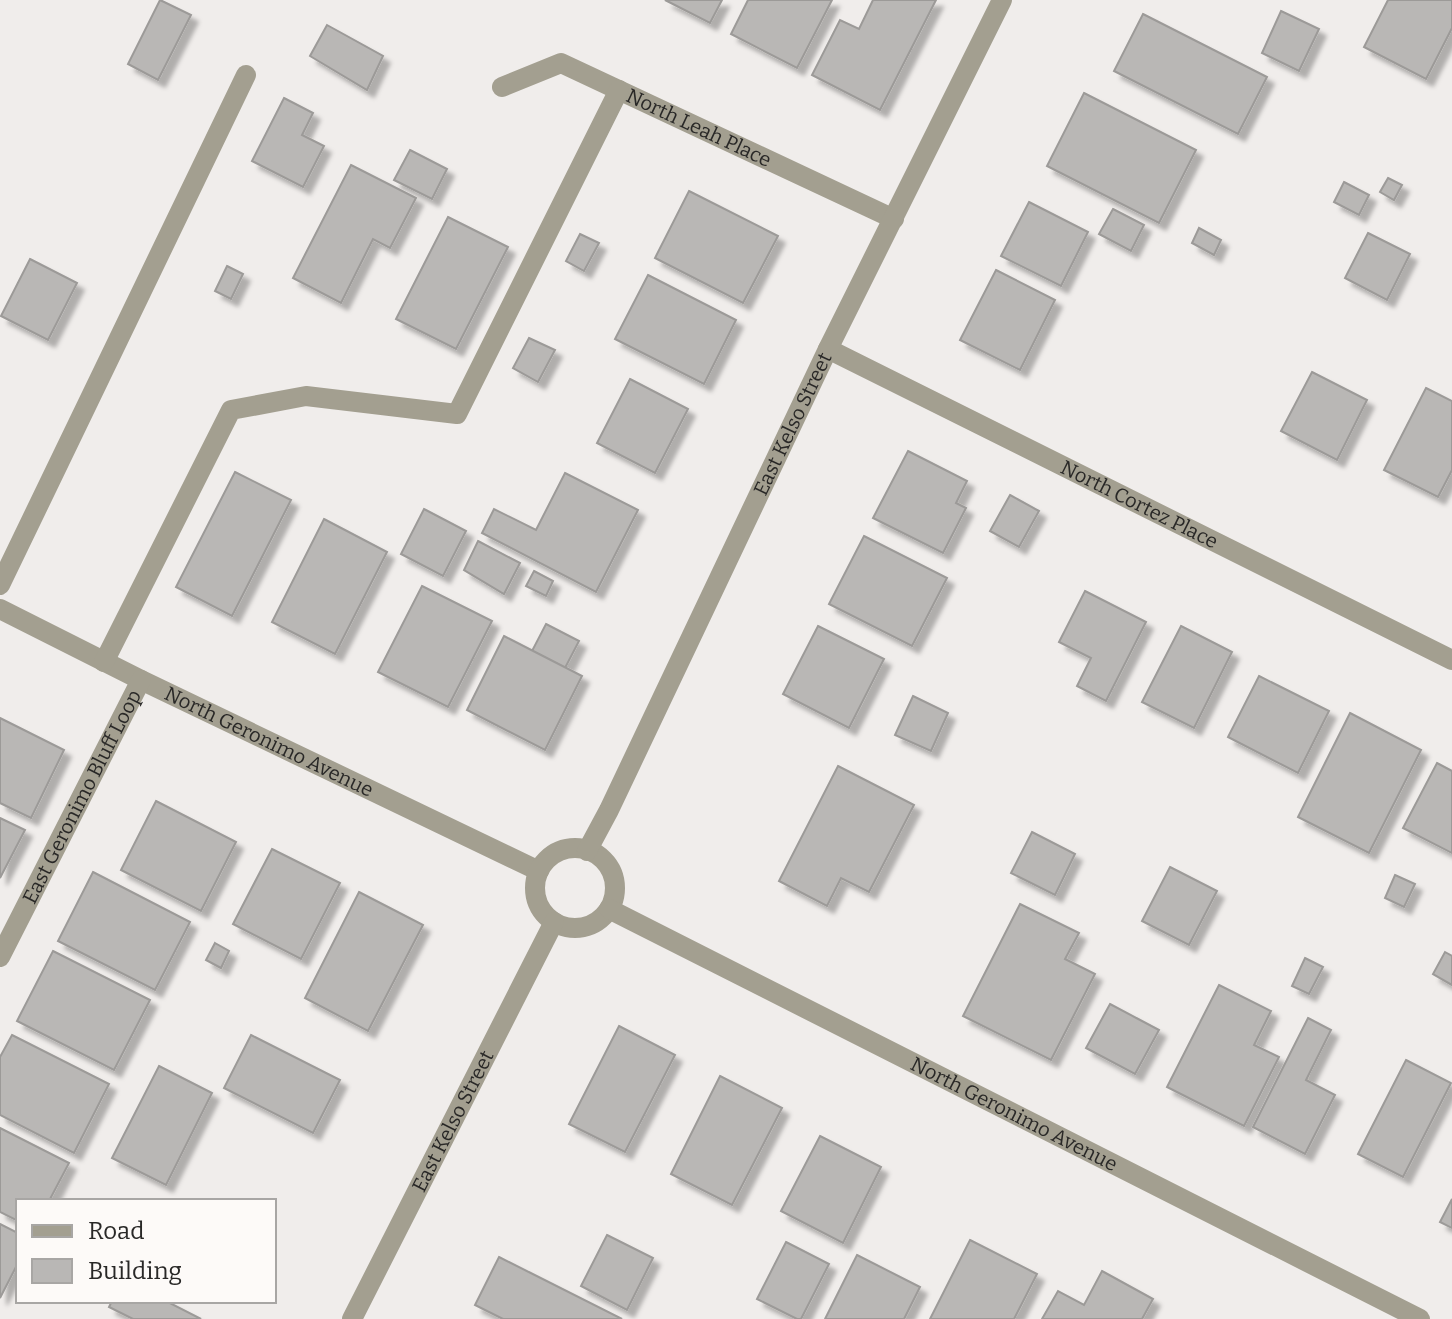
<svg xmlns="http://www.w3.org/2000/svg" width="1452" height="1319" font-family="Bitter,serif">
<defs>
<filter id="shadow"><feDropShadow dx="7" dy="7" stdDeviation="2" flood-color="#0004"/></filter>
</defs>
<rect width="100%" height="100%" fill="#f0edeb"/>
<g fill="#b9b7b5" stroke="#9c9a98" stroke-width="2" filter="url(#shadow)">
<polygon points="160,0 191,15 158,80 128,64"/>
<polygon points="665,0 722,0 710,23"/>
<polygon points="748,0 832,0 797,68 731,34"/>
<polygon points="873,0 936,0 880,110 812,75 840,20 859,29"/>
<polygon points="1388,0 1452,0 1452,28 1426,79 1364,47"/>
<polygon points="1281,11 1319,29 1299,71 1262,53"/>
<polygon points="1143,14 1267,77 1238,134 1114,71"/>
<polygon points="327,25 383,56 367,90 310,56"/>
<polygon points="1084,93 1196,150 1159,223 1047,166"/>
<polygon points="284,98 313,113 302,135 324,146 303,187 252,161"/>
<polygon points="410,150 447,169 432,199 394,180"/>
<polygon points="351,165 416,198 390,248 373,239 341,303 293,278"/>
<polygon points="1388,178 1402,185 1394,200 1380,192"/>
<polygon points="1344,182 1369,195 1359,215 1334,202"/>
<polygon points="689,191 778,236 743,303 655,258"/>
<polygon points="1029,202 1088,232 1061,286 1001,256"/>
<polygon points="1113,209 1144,225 1131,251 1099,234"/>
<polygon points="448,217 508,247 456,349 396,319"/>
<polygon points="1199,228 1221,240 1214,255 1192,243"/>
<polygon points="1368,233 1410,254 1387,300 1345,278"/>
<polygon points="580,234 599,243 584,271 566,261"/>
<polygon points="30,259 77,283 48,340 1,316"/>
<polygon points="227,266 243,274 231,299 215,291"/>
<polygon points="996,270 1055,300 1020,370 960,340"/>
<polygon points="648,275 736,320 704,384 615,339"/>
<polygon points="529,338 555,350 538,382 513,368"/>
<polygon points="1312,372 1367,400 1337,460 1281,431"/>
<polygon points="630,379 688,409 655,473 597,443"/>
<polygon points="1426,388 1452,401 1452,470 1438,497 1384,470"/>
<polygon points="908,451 967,481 956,503 966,508 943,553 873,518"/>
<polygon points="235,472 291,500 232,616 176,587"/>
<polygon points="565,473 638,510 596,592 482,533 494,509 536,530"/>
<polygon points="1010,495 1039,511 1019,547 990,531"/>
<polygon points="424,509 466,531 443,576 401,554"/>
<polygon points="324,519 387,552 335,654 272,622"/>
<polygon points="864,536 947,578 912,646 829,604"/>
<polygon points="478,541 520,563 504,594 464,570"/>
<polygon points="534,571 553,581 546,596 526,586"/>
<polygon points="422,586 492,621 448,707 378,672"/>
<polygon points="1085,591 1146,622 1106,701 1077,686 1091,658 1059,642"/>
<polygon points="546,624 579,641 565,668 532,651"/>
<polygon points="818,626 884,659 849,728 783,694"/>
<polygon points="1181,626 1232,652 1194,728 1142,702"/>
<polygon points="504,636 582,676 545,750 467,710"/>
<polygon points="1259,676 1329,711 1298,773 1228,737"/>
<polygon points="913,696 948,713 931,751 895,735"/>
<polygon points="1350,713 1421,750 1369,853 1298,817"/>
<polygon points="0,718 64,750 31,818 0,803"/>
<polygon points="1437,763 1452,771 1452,853 1403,828"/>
<polygon points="838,766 914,805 869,892 841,878 827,906 779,881"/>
<polygon points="156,801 236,842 201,911 121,870"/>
<polygon points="0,818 25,830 0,878"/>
<polygon points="1032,832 1075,854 1055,895 1011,873"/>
<polygon points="272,849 340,883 301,959 233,924"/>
<polygon points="1170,867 1217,891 1189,945 1142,921"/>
<polygon points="93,872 190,922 155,990 58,941"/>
<polygon points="1395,875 1415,884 1404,907 1385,898"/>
<polygon points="359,892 423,925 368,1031 305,998"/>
<polygon points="1020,904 1079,933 1065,959 1095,974 1051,1060 963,1016"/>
<polygon points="215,943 229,951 221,968 206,960"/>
<polygon points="53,951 150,1000 114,1070 17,1021"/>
<polygon points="1445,952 1452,956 1452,985 1433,974"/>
<polygon points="1305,958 1323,967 1309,994 1292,986"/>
<polygon points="1219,985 1271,1011 1254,1045 1279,1057 1244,1126 1167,1087"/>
<polygon points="1110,1004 1159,1030 1135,1074 1086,1048"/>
<polygon points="1308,1018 1331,1030 1306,1080 1335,1095 1305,1154 1253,1127"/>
<polygon points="619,1026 675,1055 625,1152 569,1124"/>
<polygon points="12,1035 109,1084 74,1153 0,1115 0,1057"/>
<polygon points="251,1035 340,1080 313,1133 224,1088"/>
<polygon points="1406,1060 1451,1083 1403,1177 1358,1154"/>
<polygon points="159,1066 212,1093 166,1185 112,1158"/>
<polygon points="720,1076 782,1108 732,1205 671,1174"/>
<polygon points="0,1128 69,1163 49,1201 18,1201 18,1221 0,1212"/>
<polygon points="820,1136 881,1167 843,1243 781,1211"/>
<polygon points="1452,1199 1452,1228 1440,1222"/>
<polygon points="0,1224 18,1233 18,1263 0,1298"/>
<polygon points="607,1235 653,1258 627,1310 581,1286"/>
<polygon points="970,1240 1037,1274 1014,1319 930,1319"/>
<polygon points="786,1242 829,1264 801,1319 797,1319 757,1299"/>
<polygon points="857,1255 920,1287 904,1319 825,1319"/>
<polygon points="499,1257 622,1319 503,1319 475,1305"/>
<polygon points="1102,1271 1153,1299 1142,1319 1042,1319 1058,1291 1084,1305"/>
<polygon points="112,1301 166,1301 201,1319 133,1319 109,1307"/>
</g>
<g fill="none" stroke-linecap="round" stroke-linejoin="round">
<g stroke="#a39f90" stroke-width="20">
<path id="s1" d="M502 87 561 63 894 219"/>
<path id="s2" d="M828 349 1452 660"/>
<polyline points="0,585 246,75"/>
<path id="s3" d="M0 609 141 680 539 871"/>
<polyline points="104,662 231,410 306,396 457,414 619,90"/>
<circle cx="575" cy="888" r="40"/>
<path id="s4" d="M587 851 609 810 828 349 1002 0"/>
<path id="s5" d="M609 909 1420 1319"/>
<path id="s6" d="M0 957 141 680"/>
<path id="s7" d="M352 1319 554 922"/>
</g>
</g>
<g text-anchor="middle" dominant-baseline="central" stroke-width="7" stroke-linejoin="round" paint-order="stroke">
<g font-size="20" fill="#292827" stroke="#fdfaf8">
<text stroke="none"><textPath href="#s1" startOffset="216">North Leah Place</textPath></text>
<text stroke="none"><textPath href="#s4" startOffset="474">East Kelso Street</textPath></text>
<text stroke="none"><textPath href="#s2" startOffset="348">North Cortez Place</textPath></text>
<text stroke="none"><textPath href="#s3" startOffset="300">North Geronimo Avenue</textPath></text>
<text stroke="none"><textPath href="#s6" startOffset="180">East Geronimo Bluff Loop</textPath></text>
<text stroke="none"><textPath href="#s5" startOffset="454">North Geronimo Avenue</textPath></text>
<text stroke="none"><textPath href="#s7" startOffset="222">East Kelso Street</textPath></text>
</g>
</g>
<rect x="16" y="1199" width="260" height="104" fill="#fdfaf8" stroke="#a8a6a4" stroke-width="2"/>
<rect x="32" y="1225" width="40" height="12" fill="#a39f90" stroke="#a8a6a4" stroke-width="2"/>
<text x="88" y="1239" font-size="24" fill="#292827">Road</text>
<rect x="32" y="1259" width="40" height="24" fill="#b9b7b5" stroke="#a8a6a4" stroke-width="2"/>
<text x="88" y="1279" font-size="24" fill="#292827">Building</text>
</svg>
